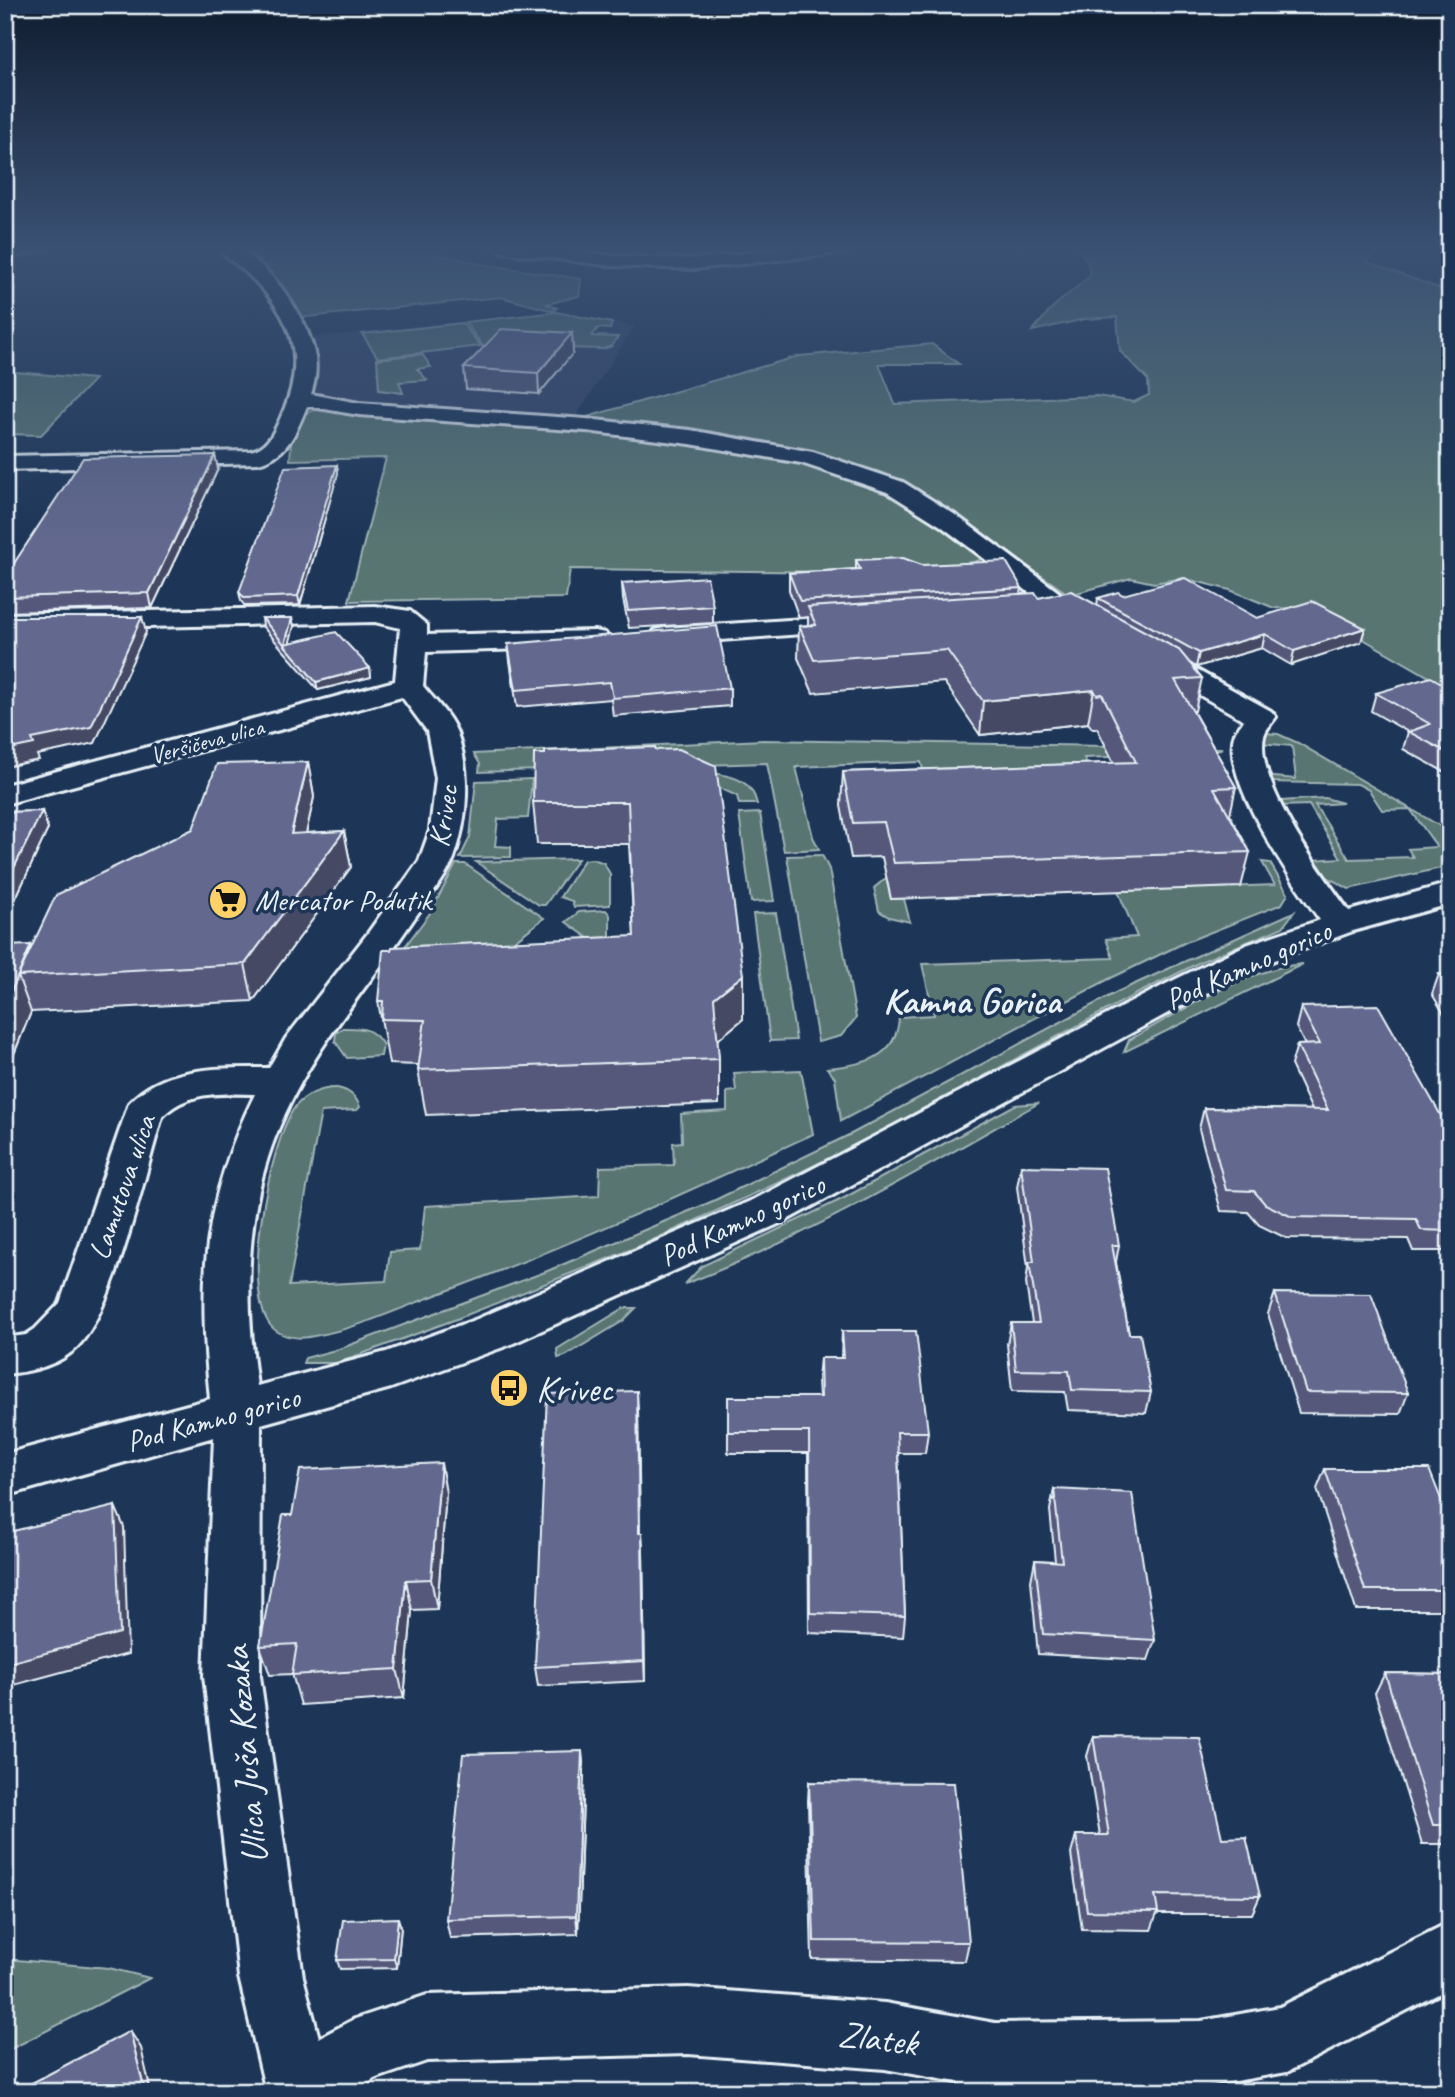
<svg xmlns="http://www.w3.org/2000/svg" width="1455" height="2097" font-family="Caveat,sans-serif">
<rect width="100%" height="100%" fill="#1d3557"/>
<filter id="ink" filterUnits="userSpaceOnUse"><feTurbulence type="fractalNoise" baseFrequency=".0143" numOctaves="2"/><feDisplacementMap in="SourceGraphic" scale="14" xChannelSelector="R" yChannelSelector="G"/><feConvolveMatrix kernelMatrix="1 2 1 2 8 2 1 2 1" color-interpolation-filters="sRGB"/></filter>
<g filter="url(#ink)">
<polygon fill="#324468" points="553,311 635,326 573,421 401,409 329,399 314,392 310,385 307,338"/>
<g fill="#587572" stroke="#a0b3b5" stroke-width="2">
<polygon points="231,247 407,247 482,264 581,279 579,296 547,304 557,308 553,311 501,297 297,318"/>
<path d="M1077 247H1401L1379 251 1367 262 1444 290 1450 289V689L1311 609 1274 608 1230 590 1183 578 1154 583 1131 578 1070 595C1009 555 952 508 886 478 790 434 676 432 573 421L799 356 932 344 959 364H879L895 404 1097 396 1134 402 1149 395 1148 380 1120 351 1117 317 1085 319 1032 331 1053 307 1090 276 1088 262Z"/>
<polygon points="556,312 612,323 610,329 598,328 592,336 618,337 612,346 603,349 483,346 465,322"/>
<polygon points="462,323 481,346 378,358 362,334"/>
<polygon points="422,354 431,367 417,369 427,380 399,382 403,393 379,390 377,359"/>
<polygon points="5,371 95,379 41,435 5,434"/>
<polygon points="315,410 669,440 736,449 811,465 891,493 938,520 985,558 945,573 570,569 566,598 349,601 386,458 290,460 292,433 298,416"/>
<polygon points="1264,733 1278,734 1298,743 1450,832 1450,866 1349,889 1325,876 1311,860 1341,858 1309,805 1280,806 1281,801 1325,798 1343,803 1315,805 1349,859 1413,857 1408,849 1437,847 1410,809 1382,810 1369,790 1358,784 1268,782 1262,776 1296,779 1292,746 1259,743"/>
<polygon points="763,740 1222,748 1212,753 1084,758 1095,782 928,787 921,762 796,767 813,837 819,849 784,851 767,763 479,772 480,764 474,754"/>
<path d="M714 773C736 777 752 781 757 804H739L737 796 713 785Z"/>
<polygon points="532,779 528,818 498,819 495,846 511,847 511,857 460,858 470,837 476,781"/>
<polygon points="760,813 774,901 751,902 739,814"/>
<polygon points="822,855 829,869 856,1018 841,1036 818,1042 787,856"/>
<polygon points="578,859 545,905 539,905 476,862"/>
<polygon points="593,859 604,863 610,874 610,905 574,907 572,901 560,897 584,860"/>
<path d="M1262 862 1270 863 1288 894 1282 904 1186 942 1107 980 841 1121 835 1078 827 1068C862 1065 897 1059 899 1017L934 1015 922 964 1113 958 1106 939 1137 937 1118 891 1275 885Z"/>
<polygon points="456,864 465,864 544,918 486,963 391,965 430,913"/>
<polygon points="886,878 891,899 904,899 910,922 889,917 879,911 874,888"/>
<polygon points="606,910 610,915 610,943 598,945 566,922 579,912"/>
<polygon points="1294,912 1283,927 1200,962 1127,999 845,1151 771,1186 642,1245 454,1320 337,1363 303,1363 305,1358 339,1349 545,1272 713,1201 853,1133 1117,992"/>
<polygon points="776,913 796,1040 770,1041 753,914"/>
<path d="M1303 964 1124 1052 1129 1040C1178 1013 1247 968 1303 964Z"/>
<path d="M343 1028C362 1028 372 1027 383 1045L381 1056 347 1058 335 1041 336 1033Z"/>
<path d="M801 1070 813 1134C691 1190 570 1246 444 1292 402 1307 358 1329 314 1336 302 1339 288 1338 278 1332 235 1308 270 1141 295 1107 304 1095 323 1087 337 1088 349 1090 356 1096 360 1107L357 1110 321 1112 289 1286 386 1281 390 1252 420 1250 425 1206 599 1196 600 1167 674 1165 673 1143 682 1142 681 1114 727 1111V1092L736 1091 734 1073Z"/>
<path d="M1039 1103C924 1168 808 1237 685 1284L702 1266 844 1198 1015 1105Z"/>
<polygon points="624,1308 636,1308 623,1321 565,1356 558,1358 557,1349"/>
<polygon points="5,1959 109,1968 150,1978 5,2052"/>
</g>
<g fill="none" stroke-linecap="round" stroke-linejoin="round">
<defs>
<g id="minor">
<polygon points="13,247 50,247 5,259 5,249"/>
<path d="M217 247C224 247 233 246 238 249 272 266 309 320 315 357 317 369 315 382 311 394L359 403 586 419 690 430 813 452 903 482 957 516 1085 612 1081 618H1063L941 526 887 492 801 463 690 444 586 431 359 415 307 406C296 432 288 456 258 463L5 470V456L250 451C268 448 274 432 281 417 308 358 293 316 246 272 237 264 225 257 217 247Z"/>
<polygon points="494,247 545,247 613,256 695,259 801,247 859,247 851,252 695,269 613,266 502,252"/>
<path d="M375 606 410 611 427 625V635L595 631 605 633 609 639 605 645 595 647 426 652 423 686C434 700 451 716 457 733 471 773 468 819 454 858 445 880 426 901 413 920 366 990 310 1051 278 1130 244 1212 245 1300 257 1386L386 1352 477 1319 755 1199 1166 984 1246 945 1320 920C1295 885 1218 776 1235 733 1237 729 1242 724 1244 720L1146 665 1142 659 1146 653H1166L1271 711 1276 717C1272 722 1266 729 1264 736 1254 782 1322 874 1349 911L1450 883V904L1353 931 1272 961 1192 1000 785 1221 509 1345 391 1388 261 1424 260 1676 303 1977 319 2038 355 2019 427 1995 688 1988 885 2003 995 2023 1201 2021 1280 2007 1450 1922V1988L1287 2072 1201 2087 995 2089 885 2069 688 2054 427 2061 374 2079 356 2092H266L239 1977 204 1676 214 1437 5 1496V1454L210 1399C198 1281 202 1202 255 1094 222 1093 186 1091 162 1117 145 1172 114 1314 75 1349 57 1366 29 1372 5 1374V1338L26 1335 35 1329 60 1303 129 1103C165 1065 220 1068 269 1068L286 1038 368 933 419 861 430 830 436 778 427 731 402 697 5 804V785L395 681 400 628 375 622 5 630V614Z"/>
<polygon points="850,616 859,618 863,624 859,630 665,644 655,642 651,636 655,630 665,628"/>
</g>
</defs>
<use href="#minor" stroke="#e8f1f8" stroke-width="6"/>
<use href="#minor" fill="#1d3557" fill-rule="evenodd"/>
</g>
<g fill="#54597a" stroke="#e8f1f8" stroke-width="2">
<polygon points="572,333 573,353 539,394 466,389 464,368"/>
<polygon points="337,465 338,473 300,605 245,606 241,601 239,592"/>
<polygon points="218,469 152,608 5,612 5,577"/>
<polygon points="856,560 922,565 1022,588 1021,594 1038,598 1097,606 1098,598 1123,595 1257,618 1365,628 1361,642 1291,665 1262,648 1196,667 1190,663 1202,678 1195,711 1193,711 1236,787 1230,815 1250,852 1241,887 891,899 882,857 851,858 841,806 843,772 1114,763 1097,728 1092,728 1088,723 980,735 944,682 813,693 798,658 799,626 808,625 808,617 799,618 789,590 789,573 856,569"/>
<polygon points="622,583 713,606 713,623 629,628 623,599"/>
<polygon points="262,618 292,618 294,626 289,643 370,668 371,677 318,690 263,627"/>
<polygon points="508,644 730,688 730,706 613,716 611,699 517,707 510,661"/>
<polygon points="1450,688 1450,775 1403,749 1408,732 1371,711 1376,693"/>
<polygon points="655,747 743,975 743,1019 717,1040 719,1059 719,1104 426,1115 418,1070 419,1065 389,1064 378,1001 634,936 629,844 537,844 533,802"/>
<polygon points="308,762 314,797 306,833 344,831 351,867 253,1001 31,1012 5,1076 5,946 32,947 193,829"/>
<polygon points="42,811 48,829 13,904 5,904 5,812"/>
<polygon points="1439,974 1450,974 1450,1024 1432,994"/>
<polygon points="1301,1007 1444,1121 1450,1121 1450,1266 1445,1251 1413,1251 1408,1239 1286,1238 1259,1225 1248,1212 1221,1211 1199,1129 1204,1108 1312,1110 1291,1065 1297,1045 1305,1045 1296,1027"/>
<polygon points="1021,1166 1119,1245 1116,1262 1129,1334 1151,1392 1146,1413 1068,1410 1065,1392 1012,1391 1007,1344 1011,1323 1032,1323 1026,1283 1028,1267 1017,1187"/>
<polygon points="1275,1293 1408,1393 1400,1414 1299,1413 1268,1314"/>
<polygon points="842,1331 928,1432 925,1453 898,1453 905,1616 903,1637 809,1633 808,1453 728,1453 728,1397 819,1397 818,1379 820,1358 841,1358"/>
<polygon points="638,1410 640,1533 642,1533 643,1552 645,1681 538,1686 535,1667"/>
<polygon points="1325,1469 1450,1522 1450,1610 1356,1610 1317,1489"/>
<polygon points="1054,1489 1155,1640 1148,1660 1038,1654 1031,1581 1035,1560 1055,1561 1050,1510"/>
<polygon points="446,1493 437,1609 412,1610 404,1698 301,1705 292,1674 270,1675 260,1646 292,1515"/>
<polygon points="1385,1673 1450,1674 1450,1844 1422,1844 1375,1693"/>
<polygon points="1093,1736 1222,1838 1260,1896 1252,1914 1157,1914 1151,1930 1082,1929 1071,1854 1076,1835 1100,1835 1087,1756"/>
<polygon points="584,1771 578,1934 450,1938 446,1919"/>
<polygon points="809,1782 969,1942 965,1961 812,1959 808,1801"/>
<polygon points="401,1927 397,1968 340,1969 337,1960"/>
</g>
<g fill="#454863" stroke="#e8f1f8" stroke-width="2">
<polygon points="572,333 573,353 539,394 538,373"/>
<polygon points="215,455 218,469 152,608 149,593"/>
<polygon points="8,460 12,473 5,483 5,464"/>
<polygon points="337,465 338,473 300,605 298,596 305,570"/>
<polygon points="142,617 146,632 95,743 37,755 39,760 5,767 5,750 32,739"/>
<polygon points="292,618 294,626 288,649 285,645"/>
<polygon points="1365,628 1361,642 1291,665 1294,651"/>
<polygon points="1265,634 1262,648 1196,667 1199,653"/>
<polygon points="370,668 371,677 318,690 316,682"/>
<polygon points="1094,690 1088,723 980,735 983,701"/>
<polygon points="308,762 314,797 298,870 291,834"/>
<polygon points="42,811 48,829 13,904 6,884"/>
<polygon points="344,831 351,867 253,1001 245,964"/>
<polygon points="31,945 41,974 18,976 31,1012 5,1076 5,1006"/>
<polygon points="743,975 743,1019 714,1043 714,998"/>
<polygon points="637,1391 638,1410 640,1552 639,1533"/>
<polygon points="441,1463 446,1493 437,1609 431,1579"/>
<polygon points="115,1506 124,1527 128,1654 10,1686 5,1677 5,1664"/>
<polygon points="642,1533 643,1552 645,1681 644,1661"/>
<polygon points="406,1580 412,1610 404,1698 397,1669"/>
<polygon points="582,1751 584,1771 578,1934 576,1916"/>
<polygon points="398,1918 401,1927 397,1968 394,1959"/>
<polygon points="130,2031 141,2048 151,2092 145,2092"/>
</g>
<g fill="#62678e" stroke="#e8f1f8" stroke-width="2">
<polygon points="501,329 572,333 538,373 464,368"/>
<polygon points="215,455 149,593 5,597 5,577 83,458"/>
<polygon points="337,465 298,596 244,598 239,592 285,467"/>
<polygon points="903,558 922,565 1006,561 1022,588 800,601 789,573 860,569 856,560"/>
<polygon points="707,577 713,606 628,611 622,583"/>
<polygon points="1185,578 1257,618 1312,601 1365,628 1294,651 1265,634 1199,653 1098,598 1118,592 1123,595"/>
<polygon points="1071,591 1179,650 1202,678 1175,680 1236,787 1214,788 1250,852 894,863 884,822 853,823 843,772 1136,762 1102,694 1097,695 1094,690 983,701 947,650 814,660 799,626 816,625 808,607 1035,593 1038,598"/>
<polygon points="5,617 142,617 91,727 32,739 34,744 5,750"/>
<polygon points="262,618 292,618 285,644 336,632 370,668 316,682"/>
<polygon points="717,626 730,688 613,698 610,682 516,690 508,644"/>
<polygon points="1431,677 1450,688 1450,754 1409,732 1430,724 1376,693"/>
<polygon points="655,747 656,750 679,749 716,766 743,975 714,998 719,1059 418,1070 425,1020 382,1019 383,1001 378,1001 383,950 391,950 392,947 634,936 628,802 533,802 534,754 545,754 545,751"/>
<polygon points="308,762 291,834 344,831 245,964 18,976 56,895 193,829 217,764"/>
<polygon points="42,811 6,884 5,884 5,812"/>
<polygon points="31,945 5,1006 5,946"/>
<polygon points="1439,974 1450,974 1450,992"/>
<polygon points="1378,1005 1444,1121 1450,1121 1450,1231 1421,1230 1416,1219 1292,1217 1265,1204 1254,1191 1226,1190 1204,1108 1328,1110 1297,1045 1320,1044 1301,1007"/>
<polygon points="1021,1166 1105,1168 1119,1245 1112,1245 1129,1334 1140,1334 1151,1392 1072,1390 1069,1371 1016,1370 1011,1323 1039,1323 1029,1262 1034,1262"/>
<polygon points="1275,1293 1371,1294 1408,1393 1306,1392"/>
<polygon points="842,1331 916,1331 928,1432 897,1432 905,1616 810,1613 809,1432 728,1432 728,1397 821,1397 820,1358 844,1358"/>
<polygon points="637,1391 639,1533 642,1533 644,1661 535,1667 547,1394"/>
<polygon points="441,1463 431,1579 406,1580 397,1669 292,1675 297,1644 260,1646 283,1515 292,1515 300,1470"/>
<polygon points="1325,1469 1429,1469 1450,1522 1450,1590 1365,1590"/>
<polygon points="1054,1489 1132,1493 1155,1640 1043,1634 1035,1560 1062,1562"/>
<polygon points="115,1506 120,1633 5,1664 5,1533"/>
<polygon points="1385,1673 1450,1674 1450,1825 1433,1825"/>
<polygon points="1093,1736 1199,1737 1222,1838 1246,1837 1260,1896 1155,1895 1158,1912 1087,1911 1076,1835 1109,1835"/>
<polygon points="582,1751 576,1916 446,1919 463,1754"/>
<polygon points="809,1782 954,1783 969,1942 814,1941"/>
<polygon points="398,1918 394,1959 337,1960 343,1920"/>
<polygon points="130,2031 145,2092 15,2092"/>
</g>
</g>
<linearGradient id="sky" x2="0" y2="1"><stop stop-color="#101d30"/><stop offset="0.46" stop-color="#3a5174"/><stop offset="1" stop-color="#3a5174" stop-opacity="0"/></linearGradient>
<rect width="1455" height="541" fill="url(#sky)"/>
<defs>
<symbol id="supermarket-disc" viewBox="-11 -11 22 22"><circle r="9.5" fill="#ffd166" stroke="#1d3557"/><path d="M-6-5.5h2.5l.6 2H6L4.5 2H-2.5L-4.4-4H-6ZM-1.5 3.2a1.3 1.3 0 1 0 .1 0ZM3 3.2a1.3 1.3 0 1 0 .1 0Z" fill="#111"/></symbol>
<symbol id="bus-disc" viewBox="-11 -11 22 22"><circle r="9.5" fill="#ffd166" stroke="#1d3557"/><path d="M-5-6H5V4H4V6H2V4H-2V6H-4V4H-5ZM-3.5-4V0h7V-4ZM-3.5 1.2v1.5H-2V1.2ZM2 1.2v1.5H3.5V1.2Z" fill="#111"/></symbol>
</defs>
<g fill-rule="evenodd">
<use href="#supermarket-disc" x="206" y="878" width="44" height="44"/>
<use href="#bus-disc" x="487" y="1366" width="44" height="44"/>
</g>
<g text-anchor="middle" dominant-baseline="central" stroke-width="7" stroke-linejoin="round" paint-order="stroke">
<g font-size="24" fill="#e8f1f8" stroke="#1d3557">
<text transform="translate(207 741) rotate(-15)">Veršičeva ulica</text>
</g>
<g font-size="30" fill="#e8f1f8" stroke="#1d3557">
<text transform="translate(443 816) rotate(-81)">Krivec</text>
<text transform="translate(1248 965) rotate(-24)">Pod Kamno gorico</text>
<text transform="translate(122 1187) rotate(-71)">Lamutova ulica</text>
<text transform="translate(742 1220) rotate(-25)">Pod Kamno gorico</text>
<text transform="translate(213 1419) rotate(-15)">Pod Kamno gorico</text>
</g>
<g font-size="30" fill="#e8f1f8" stroke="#1d3557" text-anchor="start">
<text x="255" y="900">Mercator Podutik</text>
</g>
<g font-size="37" font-weight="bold" fill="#e8f1f8" stroke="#1d3557">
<text x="972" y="1000">Kamna Gorica</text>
</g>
<g font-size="37" fill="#e8f1f8" stroke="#1d3557" text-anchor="start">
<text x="536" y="1388">Krivec</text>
</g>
<g font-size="37" fill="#e8f1f8" stroke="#1d3557">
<text transform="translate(245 1755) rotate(-95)">Ulica Juša Kozaka</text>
<text transform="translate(878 2038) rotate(7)">Zlatek</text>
</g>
</g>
<rect width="1455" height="2097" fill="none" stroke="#1d3557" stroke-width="28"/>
<rect x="14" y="14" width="1427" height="2069" fill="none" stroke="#e8f1f8" stroke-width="2.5" filter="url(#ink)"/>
</svg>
